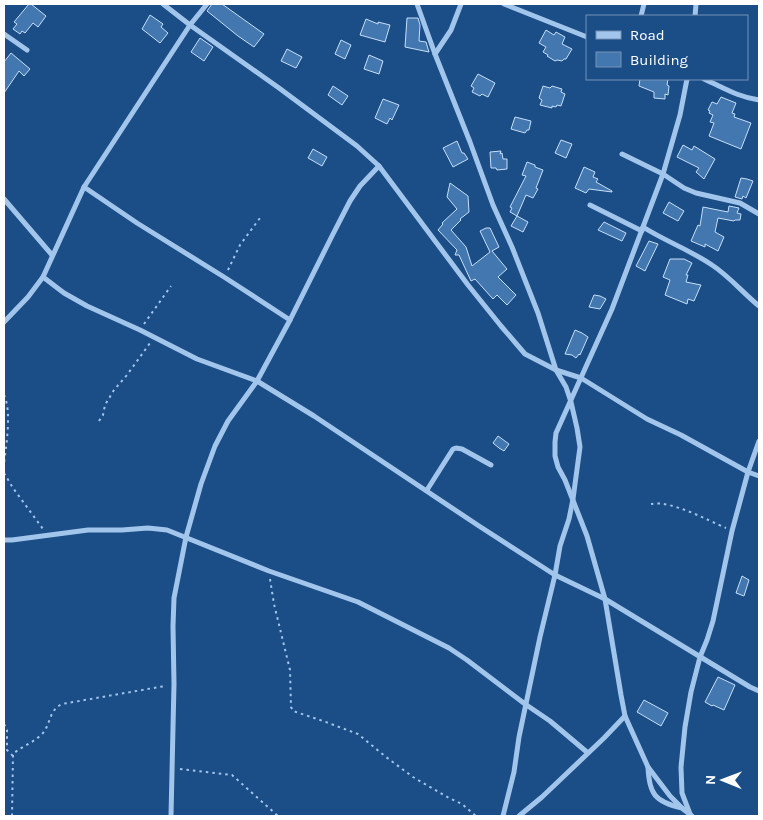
<svg xmlns="http://www.w3.org/2000/svg" width="763" height="820" font-family="Karla,sans-serif">
<rect width="100%" height="100%" fill="#1b4d86"/>
<g fill="#4377af" stroke="#c7dff9">
<polygon points="29,4 31,4 46,16 38,27 33,23 25,33 22,31 20,34 13,29 17,24 14,22"/>
<polygon points="212,4 222,4 264,34 254,47 238,36 207,11"/>
<polygon points="150,15 163,24 161,27 168,33 160,43 142,29"/>
<polygon points="407,18 418,18 420,25 419,41 426,42 429,52 405,47"/>
<polygon points="366,19 378,24 378,22 390,25 385,42 360,35"/>
<polygon points="546,30 554,35 556,32 565,37 562,44 572,49 566,59 564,59 562,61 557,60 555,61 547,56 548,55 543,52 546,47 539,43"/>
<polygon points="200,38 213,47 204,61 191,52"/>
<polygon points="341,40 351,45 345,59 335,54"/>
<polygon points="287,49 302,57 296,68 281,61"/>
<polygon points="11,53 30,69 24,76 19,71 4,93 4,62"/>
<polygon points="369,55 383,61 379,74 364,69"/>
<polygon points="478,74 495,83 488,97 482,94 480,96 472,92 474,88 471,86"/>
<polygon points="640,79 668,79 667,85 669,86 668,95 665,94 665,99 654,98 654,92 639,86"/>
<polygon points="333,86 348,96 342,105 328,95"/>
<polygon points="543,86 550,88 552,86 562,89 561,92 565,94 561,106 557,105 556,107 552,106 552,108 540,105 542,100 539,98"/>
<polygon points="721,97 736,103 732,113 735,114 734,117 751,123 741,149 709,136 714,123 710,122 713,115 709,113 710,111 708,110 712,102 717,104"/>
<polygon points="383,99 399,105 392,120 390,118 387,124 375,118"/>
<polygon points="515,117 531,121 529,130 527,130 525,133 511,129"/>
<polygon points="561,140 572,144 566,158 555,153"/>
<polygon points="457,141 462,153 464,153 468,159 453,167 443,148"/>
<polygon points="683,145 692,150 694,146 715,159 704,179 696,172 699,168 677,157"/>
<polygon points="313,149 327,157 322,166 308,158"/>
<polygon points="501,151 500,154 502,153 503,159 507,159 507,169 497,170 496,168 491,168 490,152"/>
<polygon points="527,162 535,165 535,167 543,170 536,188 538,189 533,198 526,195 517,216 510,212 512,208 510,207 526,176 522,175"/>
<polygon points="584,167 595,172 593,177 598,179 596,182 612,191 612,192 589,189 586,193 575,188"/>
<polygon points="741,178 747,179 753,181 746,198 743,196 742,199 735,197"/>
<polygon points="450,183 468,196 469,212 460,219 461,220 451,230 466,247 472,266 490,252 480,231 486,228 490,228 499,247 492,251 507,269 498,277 516,295 507,305 497,295 493,299 475,279 471,281 459,255 455,255 457,250 438,230 443,224 442,223 457,209 447,197"/>
<polygon points="669,202 684,211 678,221 663,213"/>
<polygon points="729,206 739,208 737,213 741,214 740,220 735,220 734,221 718,218 715,232 724,237 718,251 705,244 705,247 691,241 698,225 700,226 703,207 728,212"/>
<polygon points="517,216 528,222 523,232 511,226"/>
<polygon points="604,222 626,233 622,241 598,230"/>
<polygon points="649,241 658,244 645,271 636,266"/>
<polygon points="670,259 684,259 692,263 686,275 688,275 686,282 701,285 694,301 688,299 687,304 665,295 670,280 663,277"/>
<polygon points="594,295 600,296 606,299 600,309 589,307"/>
<polygon points="575,330 582,333 588,337 580,355 579,354 576,358 572,355 565,354"/>
<polygon points="498,436 509,444 504,451 499,448 493,443"/>
<polygon points="742,576 749,580 744,596 736,593"/>
<polygon points="718,677 735,685 724,710 713,705 712,706 705,702"/>
<polygon points="644,700 668,713 661,726 637,712"/>
</g>
<g fill="none" stroke-linecap="round" stroke-linejoin="round">
<g stroke="#a2c5ec" stroke-width="2" stroke-dasharray="2.5 4" stroke-linecap="butt">
<polyline points="228,270 240,245 260,218"/>
<polyline points="144,324 171,286"/>
<path d="M4 395C12 412 6 446 4 464"/>
<polyline points="99,421 103,415 105,405 114,390 127,375 150,343"/>
<polyline points="4,473 13,488 43,529"/>
<path d="M651 504C671 500 707 520 726 528"/>
<polyline points="270,579 274,604 290,670 291,707 293,711 323,721 358,734 386,757 413,777 449,798 462,804 476,816"/>
<polyline points="4,724 7,730 7,750 13,756"/>
<polyline points="180,769 232,775 278,816"/>
<path d="M12 816 13 754C22 746 35 742 43 733 51 723 49 710 62 704L165 686"/>
</g>
<g stroke="#a2c5ec" stroke-width="5">
<polyline points="163,4 190,25 279,88 357,146 379,166 468,285 501,326 525,354 556,370 566,387 571,402 577,428 580,447 573,499 569,519 560,546 555,575 540,637 519,737 514,772 503,816"/>
<polyline points="417,4 435,54 470,142 493,205 512,247 538,313 556,370 581,378 647,419 681,435 748,472 759,476"/>
<polyline points="504,4 587,37"/>
<polyline points="641,16 644,4"/>
<polyline points="695,16 696,4"/>
<polyline points="4,34 27,50"/>
<polyline points="435,54 451,30 461,4"/>
<polyline points="687,79 680,115 663,174 612,309 556,433 555,442 555,456 558,467 565,480 587,536 605,599 621,695 625,716 648,767 670,796 683,809 692,816"/>
<path d="M704 79C724 88 738 97 759 100"/>
<polyline points="622,154 663,174 684,188 696,193 740,203 759,214"/>
<polyline points="84,187 137,223 224,277 290,320"/>
<polyline points="4,199 52,255"/>
<polyline points="590,205 642,231"/>
<path d="M643 227C665 241 690 250 712 265 729 276 743 293 759 306"/>
<polyline points="43,277 64,293 87,306 140,330 197,359 257,381 314,416 479,526 555,575 605,599 750,687 759,691"/>
<polyline points="4,322 28,297 43,277 84,187 190,25 207,4"/>
<polyline points="427,490 453,449 456,448 462,449 491,465"/>
<polyline points="4,540 12,540 88,530 122,530 148,528 167,530 269,571 358,602 449,648 467,660 525,704 550,721 588,753"/>
<path d="M648 767C649 794 655 802 682 808"/>
<polyline points="690,814 682,793 681,767 685,727 691,692 700,657 707,640 713,621 732,531 748,472 759,441"/>
<polyline points="171,816 174,684 173,626 174,598 186,537 201,484 215,446 228,421 257,381 290,320 332,236 350,201 360,186 379,166"/>
<polyline points="519,816 542,797 604,738 625,716"/>
</g>
</g>
<rect width="763" height="820" fill="none" stroke="#ffffff" stroke-width="10"/>
<rect x="586" y="15" width="162" height="65" fill="#1b4d86" stroke="#7694b6"/>
<rect x="596" y="31" width="25" height="8" fill="#a2c5ec" stroke="#7694b6"/>
<text x="630" y="40" font-size="15" fill="#ffffff">Road</text>
<rect x="596" y="52" width="25" height="15" fill="#4377af" stroke="#7694b6"/>
<text x="630" y="65" font-size="15" fill="#ffffff">Building</text>
<g transform="translate(723 780) rotate(271)" stroke="#1b4d86" stroke-width="4" paint-order="stroke">
<path d="M0-4L9 19L0 12L-9 19Z" fill="#ffffff"/>
<text y="-8" font-size="14" font-weight="bold" text-anchor="middle" fill="#ffffff">N</text>
</g>
</svg>
